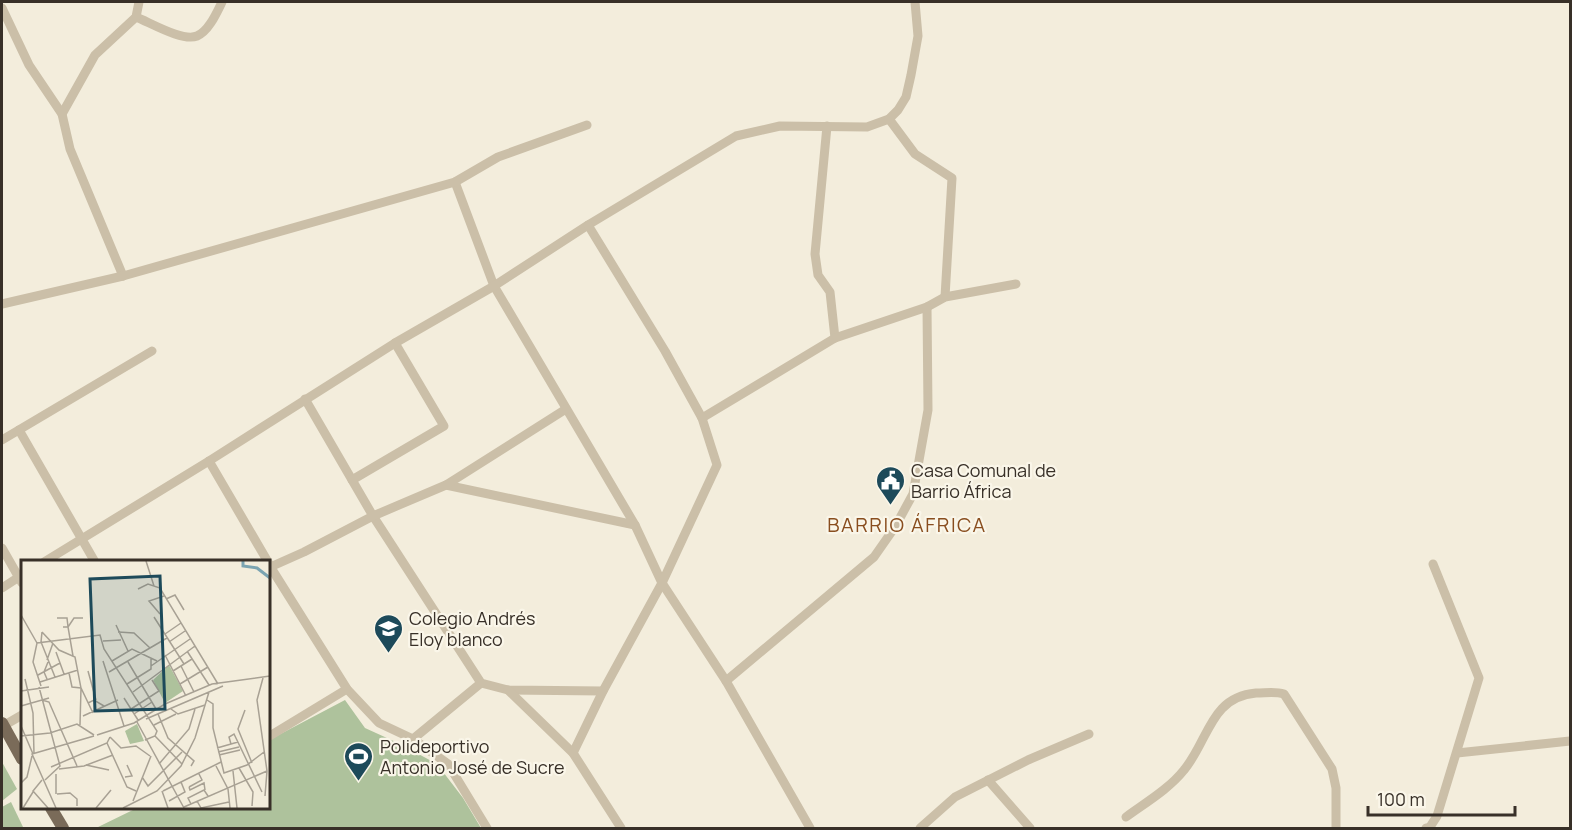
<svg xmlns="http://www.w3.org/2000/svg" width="1572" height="830" font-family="Manrope,sans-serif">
<rect width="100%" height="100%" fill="#f3eddc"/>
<g fill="#aec29c">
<polygon points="345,700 365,728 398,743 437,764 463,798 481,828 96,828 137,808 268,808 269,740"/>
<polygon points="2,762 17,789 2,801"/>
<polygon points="11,802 23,827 2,828 2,807"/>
</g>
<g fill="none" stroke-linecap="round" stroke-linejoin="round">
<g stroke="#cbbfa8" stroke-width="9">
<polyline points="2,8 29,65 62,114 70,149 123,276"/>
<path d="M136 17C151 23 183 42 197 36 209 31 217 12 222 2"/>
<polyline points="62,114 95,55 136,17 139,2"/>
<polyline points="889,119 915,154 952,178 945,297"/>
<polyline points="827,126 815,254 818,275 830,292 835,338"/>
<polyline points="455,182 494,286 635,525 662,583 726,681 810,828"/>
<polyline points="2,304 123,276 455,182 498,157 587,125"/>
<polyline points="305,399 373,516 481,683 508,690 603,691"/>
<polyline points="702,418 835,338 927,307 945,297 1016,284"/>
<polyline points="19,430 95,562"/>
<polyline points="2,440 152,351"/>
<polyline points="209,461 268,562"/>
<polyline points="352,480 444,426 395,343"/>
<polyline points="446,485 635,525"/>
<polyline points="2,548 22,583"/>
<polyline points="44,562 209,461 395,343 494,286 588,225 736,136 780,126 867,127 889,119 898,110 906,97 911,75 918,36 915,2"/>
<polyline points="268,563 347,689 379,723 413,739 448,764 487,828"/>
<polyline points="268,568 304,552 373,516 446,485 566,409"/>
<polyline points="2,588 22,575"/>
<polyline points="726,681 874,557 895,527 913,494 928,410 927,307"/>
<polyline points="508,690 573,753 621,828"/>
<polyline points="3,726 22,715"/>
<polyline points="268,737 347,689"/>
<polyline points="413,739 481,683"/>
<polyline points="573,753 603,691 662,583 717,465 702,418 665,351 588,225"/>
<polyline points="1457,753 1570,741"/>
<polyline points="988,780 1030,828"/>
<path d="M1126 817C1145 803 1169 789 1184 770 1209 740 1210 697 1256 693 1266 693 1275 691 1284 694L1332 769 1336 788V828"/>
<polyline points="920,828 955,797 1028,760 1089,734"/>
<polyline points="1426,828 1430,827 1437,816 1479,678 1433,564"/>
</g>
<g stroke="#7a6b59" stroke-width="12">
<polyline points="2,723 22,759"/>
<polyline points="51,808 63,828"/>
</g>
</g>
<defs>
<symbol id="civic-pin" viewBox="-11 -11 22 30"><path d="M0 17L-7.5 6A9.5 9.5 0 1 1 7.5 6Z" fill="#1d4a5a" stroke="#faf6e9"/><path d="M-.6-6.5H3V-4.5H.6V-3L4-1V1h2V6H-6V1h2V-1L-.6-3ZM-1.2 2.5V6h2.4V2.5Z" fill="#fff"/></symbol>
<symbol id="school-pin" viewBox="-11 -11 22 30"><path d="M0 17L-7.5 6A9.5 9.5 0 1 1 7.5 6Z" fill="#1d4a5a" stroke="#faf6e9"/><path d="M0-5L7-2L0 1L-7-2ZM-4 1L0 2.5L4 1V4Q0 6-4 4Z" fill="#fff"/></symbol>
<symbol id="stadium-pin" viewBox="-11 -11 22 30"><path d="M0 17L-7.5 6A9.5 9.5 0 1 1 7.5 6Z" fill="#1d4a5a" stroke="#faf6e9"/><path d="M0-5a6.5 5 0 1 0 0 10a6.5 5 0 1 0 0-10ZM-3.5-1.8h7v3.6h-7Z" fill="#fff"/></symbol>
</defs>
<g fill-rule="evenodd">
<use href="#civic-pin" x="874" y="464" width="33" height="45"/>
<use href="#school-pin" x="372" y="612" width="33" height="45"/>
<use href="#stadium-pin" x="342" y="740" width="33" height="45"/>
</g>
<g text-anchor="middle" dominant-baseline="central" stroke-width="4.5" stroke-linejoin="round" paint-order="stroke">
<g font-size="18" fill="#383028" stroke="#faf6e9" text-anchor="start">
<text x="911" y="470">Casa Comunal de<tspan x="911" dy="21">Barrio África</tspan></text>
<text x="409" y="618">Colegio Andrés<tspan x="409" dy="21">Eloy blanco</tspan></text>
<text x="380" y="746">Polideportivo<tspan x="380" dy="21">Antonio José de Sucre</tspan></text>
</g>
<g font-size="20" letter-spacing="1.5" fill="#894e1f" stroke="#faf6e9">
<text x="907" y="524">BARRIO ÁFRICA</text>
</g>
</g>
<g transform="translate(21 560)">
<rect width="249" height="249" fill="#f3eddc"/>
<path d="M148 105 162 131 144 143 132 120ZM116 164 123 181 109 184 104 171Z" fill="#aec29c"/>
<path fill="none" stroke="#7ba4b1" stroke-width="3" d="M222 1V6L236 8 249 18"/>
<path fill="none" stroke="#a8a194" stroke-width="1.5" d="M125 1 133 26M117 29 127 24 139 28 197 124M145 39 154 35 163 50M139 54 128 41 143 36M0 55 16 83M133 57 163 104M36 58H46L47 67H42M95 65 107 91M21 72 38 90 54 97 60 128 59 165M21 72 20 82 34 117M97 72 113 73 129 88M144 74 160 63M82 81 100 80M148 82 164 71M166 91 188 125M35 92 43 114M144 95 165 136M52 96 47 67 53 58H62M26 100 32 83M82 101 103 166M91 101 111 89 136 101M107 102 135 149M130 106 169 79M160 106 173 132M67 111 75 140M152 111 171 99M88 112 146 78M48 113 51 127 60 128 72 153M17 115 39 103M242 118 236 140 246 211 244 236M4 119 12 153 13 194M26 119 23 112 27 102M19 122 57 110M106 124 130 109V98M159 124 187 107M20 126 12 102 16 83 79 75 83 89 136 171 134 176 124 180M18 127 39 206 24 220M0 131 28 127M112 132 174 86M103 138 117 160M21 140 28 142 56 206M186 140 192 144V168L203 213 226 205 243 192M67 143 73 140 83 146M0 146 28 138M110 149 138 131 131 120M150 149 157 154 184 145M224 150 217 169 231 203M113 154 131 142M137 154 147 178 173 201 170 206M62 156 97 140M125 159 202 126M116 162 163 248M133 165 155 154M0 166 12 194M76 175 113 163 144 144 191 124 249 116M0 176 29 173 56 164 73 175M134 176 161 204M89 177 100 188 115 186 129 196M86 183 106 227 115 231M210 184 208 177 213 174 241 232M196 188 217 182M197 192 218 187M198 195 219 190M138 204 168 169 174 149M65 205 88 210M195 206 207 229 209 248M30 207 86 183 89 177M218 208 232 232 231 246M38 209 63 206 92 195M212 211 216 248M35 214V234M104 217 111 216 106 205M121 217 127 226 161 192M21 220 12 231 27 248M0 223 6 217 11 196M168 227 169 230 183 223 184 230M168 227 181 220 178 214M141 231 147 248M142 231 200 202M36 234 49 233 56 239V246M112 241 130 196M148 241 164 232 160 222M176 241 180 248 208 242M170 244 167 238 183 230 187 236M163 247 246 211M2 248 12 232M35 248 11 194 73 176M75 248 90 230M102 248 136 231 160 206 174 178 188 132"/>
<path fill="#1d4a5a" fill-opacity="0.15" stroke="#1d4a5a" stroke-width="3" d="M139 16 144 149 74 151 69 19Z"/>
<rect width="249" height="249" fill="none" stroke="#383028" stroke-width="3"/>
</g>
<rect width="1572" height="830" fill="none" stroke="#383028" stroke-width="6"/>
<path d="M1368 806v9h147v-9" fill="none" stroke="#383028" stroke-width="3"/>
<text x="1377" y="806" font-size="18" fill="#383028" stroke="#faf6e9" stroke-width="4.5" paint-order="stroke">100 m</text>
</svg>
